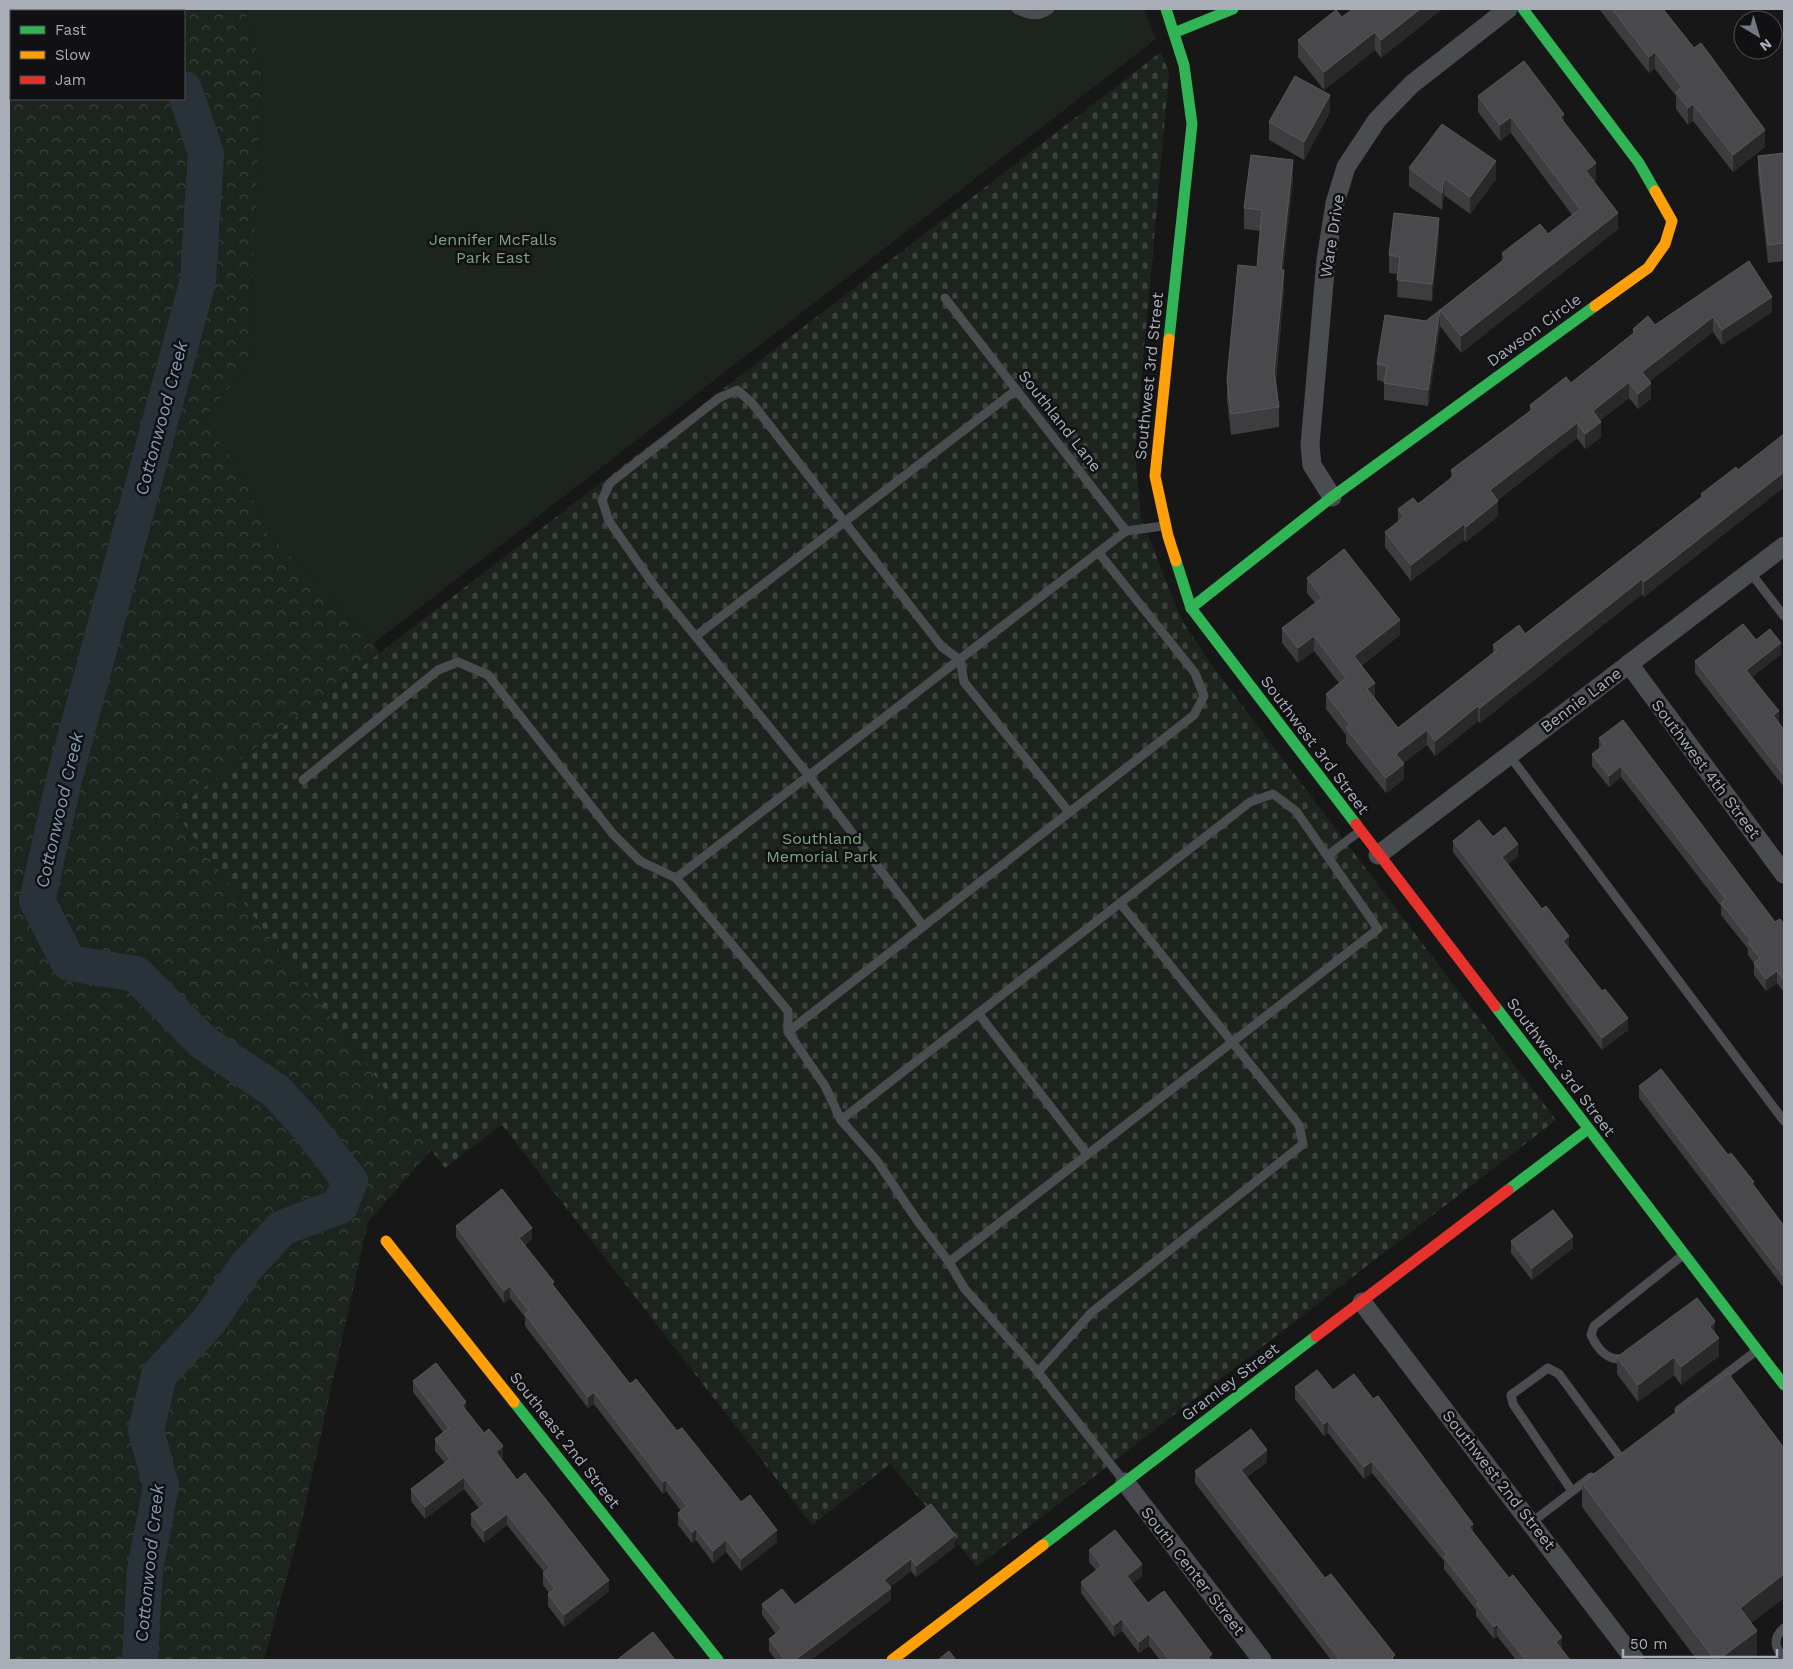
<svg xmlns="http://www.w3.org/2000/svg" width="1793" height="1669" font-family="'Work Sans',sans-serif">
<defs>
<pattern id="forest-crowns" width="20" height="18" patternUnits="userSpaceOnUse" patternTransform="scale(1.25)"><rect width="20" height="18" fill="#1d241e"/><path d="M2 6a3 3 0 1 1 6 0M12 15a3 3 0 1 1 6 0" fill="none" stroke="#3b413d"/></pattern>
<pattern id="cemetery-stones" width="16" height="16" patternUnits="userSpaceOnUse" patternTransform="scale(1.25)"><rect width="16" height="16" fill="#1d241e"/><path d="M2 7V4a2 2 0 0 1 4 0v3zM10 15v-3a2 2 0 0 1 4 0v3z" fill="#3b413d"/></pattern>
</defs>
<rect width="100%" height="100%" fill="#171717"/>
<path fill="url(#forest-crowns)" fill-rule="evenodd" d="M9 9H244L262 65 249 364 203 420 242 471 266 531 374 643 380 652 174 811 431 1150 368 1222 300 1529 264 1660H9ZM11 11H184V99H11Z"/>
<polygon fill="url(#cemetery-stones)" points="1161,52 1169,73 1135,452 1141,517 1181,619 1211,664 1556,1120 977,1567 890,1464 812,1525 502,1125 445,1168 174,811"/>
<polygon fill="#1d241e" points="244,9 1144,9 1156,39 374,643 266,531 242,471 203,420 249,364 262,65"/>
<g fill="none" stroke-linecap="round" stroke-linejoin="round">
<g stroke="#2a3239" stroke-width="36">
<polyline points="157,9 158,11"/>
<polyline points="140,1660 145,1570 161,1486 146,1431 159,1375 210,1320 245,1268 282,1228 340,1206 350,1181 307,1125 276,1091 203,1042 136,974 69,963 37,901 65,776 198,280 206,153 184,89"/>
</g>
<g stroke="#4b4c50" stroke-width="9">
<path d="M1016 9C1027 15 1040 18 1050 9"/>
<polyline points="945,298 1126,531 1163,526"/>
<polyline points="1750,572 1784,616"/>
<polyline points="696,636 1016,390"/>
<polyline points="1509,755 1784,1121"/>
<polyline points="303,780 438,670 458,662 488,675 613,834 640,861 676,878 788,1011 788,1032 825,1086 841,1120 877,1161 919,1223 949,1262 964,1288 1038,1372 1123,1480"/>
<polyline points="1328,855 1360,831"/>
<polyline points="676,878 1126,531"/>
<polyline points="923,926 809,776 653,584 609,521 602,500 610,483 719,398 737,390 752,403 942,647 960,660 964,682 1069,812"/>
<polyline points="978,1013 1087,1154"/>
<polyline points="788,1032 1194,715 1204,696 1195,673 1099,553"/>
<polyline points="841,1120 1250,802 1273,794 1296,811 1378,929 949,1262"/>
<path d="M1627 1357C1610 1364 1598 1350 1591 1335L1594 1326 1683 1255"/>
<polyline points="1038,1372 1092,1312 1303,1144 1299,1125 1120,903"/>
<polyline points="1679,1410 1756,1351"/>
<polyline points="1572,1491 1513,1404 1511,1395 1548,1368 1559,1374 1619,1456"/>
<polyline points="1532,1522 1591,1477"/>
<path d="M1784 1660C1776 1648 1771 1639 1784 1628"/>
</g>
<g stroke="#4b4c50" stroke-width="19">
<polyline points="1332,497 1312,465 1310,445 1326,260 1335,203 1346,167 1377,120 1412,84 1508,9"/>
<polyline points="1629,664 1784,874"/>
<polyline points="1378,855 1784,546"/>
<polyline points="1362,1302 1635,1660"/>
<polyline points="1125,1482 1262,1660"/>
</g>
<g stroke="#30b455" stroke-width="11">
<polyline points="1166,9 1184,65 1192,124 1169,339"/>
<polyline points="1523,9 1639,163 1655,191"/>
<polyline points="1176,32 1233,9"/>
<polyline points="1176,561 1191,608 1356,824"/>
<polyline points="1191,608 1332,497 1595,306"/>
<polyline points="1495,1006 1784,1385"/>
<polyline points="1508,1190 1588,1129"/>
<polyline points="514,1402 718,1660"/>
<polyline points="1043,1545 1316,1336"/>
</g>
<g stroke="#ff9f0a" stroke-width="11">
<polyline points="1595,306 1648,268 1665,244 1672,221 1655,191"/>
<polyline points="1169,339 1155,476 1168,536 1176,561"/>
<polyline points="386,1241 514,1402"/>
<polyline points="892,1660 1043,1545"/>
</g>
<g stroke="#e5322d" stroke-width="11">
<polyline points="1356,824 1495,1006"/>
<polyline points="1316,1336 1508,1190"/>
</g>
</g>
<g fill="#3d3d3f">
<polygon points="1353,9 1442,9 1381,58 1375,50 1324,90 1298,57 1298,40 1342,17"/>
<polygon points="1599,9 1663,9 1765,147 1733,172 1693,121 1688,125 1676,109 1676,96 1655,69 1649,73"/>
<polygon points="1478,96 1564,122 1596,180 1593,182 1618,229 1461,353 1440,326 1428,406 1384,400 1384,382 1377,380 1377,364 1426,321 1502,261 1502,253 1548,234 1572,215 1511,133 1500,141 1478,112"/>
<polygon points="1330,112 1304,160 1269,140 1269,122"/>
<polygon points="1784,153 1784,261 1768,263 1758,173 1758,156"/>
<polygon points="1409,168 1496,179 1470,214 1444,195 1442,210 1409,186"/>
<polygon points="1293,181 1283,270 1284,291 1276,381 1279,407 1279,427 1231,435 1227,400 1227,379 1257,267 1260,231 1244,229 1244,208"/>
<polygon points="1439,236 1432,301 1397,297 1398,274 1389,273 1389,255"/>
<polygon points="1749,261 1772,312 1722,345 1713,332 1650,381 1651,399 1638,409 1629,398 1600,420 1601,437 1585,449 1577,438 1498,500 1498,516 1466,542 1464,540 1411,581 1385,547 1385,532 1398,522 1398,509 1418,504 1451,479 1451,470 1530,411 1530,405 1571,383 1633,334 1633,329 1655,325"/>
<polygon points="1784,434 1784,487 1644,597 1642,594 1480,723 1478,721 1435,756 1427,745 1403,763 1404,779 1386,793 1346,743 1346,735 1326,709 1326,694 1339,683 1314,651 1298,663 1282,643 1282,628 1315,603 1307,593 1307,578 1400,635 1361,666 1375,698 1398,728 1493,653 1493,645 1525,634 1701,497 1701,494 1738,470"/>
<polygon points="1756,640 1781,654 1752,677 1779,722 1784,730 1784,787 1695,673 1695,661"/>
<polygon points="1599,738 1775,922 1784,924 1784,992 1777,983 1766,991 1754,975 1754,963 1748,955 1748,949 1721,915 1721,906 1621,777 1609,787 1592,766 1592,754 1599,749"/>
<polygon points="1493,837 1518,856 1508,864 1569,948 1568,949 1628,1030 1602,1050 1453,852 1453,841"/>
<polygon points="1639,1086 1728,1155 1754,1186 1784,1226 1784,1288 1639,1098"/>
<polygon points="456,1226 532,1239 525,1245 554,1287 630,1384 677,1431 777,1542 741,1571 726,1552 713,1563 696,1540 692,1543 678,1525 678,1513 681,1511 666,1491 663,1494 594,1404 588,1408 525,1326 525,1317 510,1298 504,1303 456,1237"/>
<polygon points="1511,1241 1573,1248 1532,1280 1511,1253"/>
<polygon points="1719,1356 1681,1385 1674,1375 1638,1402 1617,1374 1617,1357"/>
<polygon points="413,1381 466,1411 503,1458 501,1459 517,1480 609,1591 564,1627 548,1606 548,1594 549,1593 543,1585 543,1573 544,1572 507,1525 484,1543 471,1526 471,1514 479,1508 464,1489 425,1519 411,1501 411,1489 445,1463 435,1451 435,1439 443,1432 413,1392"/>
<polygon points="1295,1387 1333,1390 1473,1532 1570,1660 1516,1660 1497,1636 1494,1639 1476,1616 1476,1610 1444,1569 1444,1561 1372,1473 1364,1479 1328,1433 1324,1436 1295,1399"/>
<polygon points="1784,1448 1784,1598 1751,1623 1757,1654 1749,1660 1697,1660 1582,1507 1582,1483"/>
<polygon points="1267,1462 1247,1477 1325,1578 1395,1660 1331,1660 1195,1483 1195,1471"/>
<polygon points="931,1504 955,1547 916,1577 911,1571 890,1587 891,1600 811,1660 776,1660 769,1651 769,1639 776,1634 762,1615 762,1604 795,1605"/>
<polygon points="1089,1550 1142,1576 1132,1584 1148,1603 1212,1660 1160,1660 1149,1646 1139,1653 1122,1631 1114,1637 1081,1593 1081,1582 1096,1570 1089,1562"/>
</g>
<g fill="#29292a">
<polygon points="1420,9 1442,9 1381,58 1381,40"/>
<polygon points="1375,32 1375,50 1324,90 1324,72"/>
<polygon points="1655,52 1655,69 1649,73 1649,57"/>
<polygon points="1330,95 1330,112 1304,160 1304,142"/>
<polygon points="1693,104 1693,121 1688,125 1688,108"/>
<polygon points="1564,114 1564,130 1560,117"/>
<polygon points="1511,117 1511,133 1500,141 1500,125"/>
<polygon points="1765,130 1765,147 1733,172 1733,155"/>
<polygon points="1293,160 1293,181 1281,290 1281,269"/>
<polygon points="1496,161 1496,179 1470,214 1470,197"/>
<polygon points="1596,163 1596,180 1586,188 1586,171"/>
<polygon points="1444,178 1444,195 1442,210 1442,193"/>
<polygon points="1618,213 1618,229 1461,353 1461,336"/>
<polygon points="1439,218 1439,236 1432,301 1432,284"/>
<polygon points="1284,270 1284,291 1274,393 1274,372"/>
<polygon points="1772,297 1772,312 1722,345 1722,330"/>
<polygon points="1440,310 1440,326 1428,406 1428,390"/>
<polygon points="1713,317 1713,332 1642,387 1642,372"/>
<polygon points="1629,382 1629,398 1593,426 1593,411"/>
<polygon points="1651,383 1651,399 1638,409 1638,394"/>
<polygon points="1601,422 1601,437 1585,449 1585,434"/>
<polygon points="1577,423 1577,438 1490,506 1490,490"/>
<polygon points="1784,472 1784,487 1644,597 1644,582"/>
<polygon points="1498,501 1498,516 1466,542 1466,527"/>
<polygon points="1464,524 1464,540 1411,581 1411,565"/>
<polygon points="1642,579 1642,594 1480,723 1480,708"/>
<polygon points="1400,620 1400,635 1354,671 1354,656"/>
<polygon points="1314,636 1314,651 1298,663 1298,648"/>
<polygon points="1781,643 1781,654 1746,682 1746,670"/>
<polygon points="1375,683 1375,698 1367,689"/>
<polygon points="1478,706 1478,721 1435,756 1435,741"/>
<polygon points="1779,711 1779,723 1773,715"/>
<polygon points="1427,730 1427,745 1396,769 1396,754"/>
<polygon points="1404,764 1404,779 1386,793 1386,778"/>
<polygon points="1621,766 1621,777 1609,787 1609,776"/>
<polygon points="1518,844 1518,856 1502,869 1502,857"/>
<polygon points="1569,936 1569,948 1563,953 1563,941"/>
<polygon points="1777,971 1777,983 1766,991 1766,979"/>
<polygon points="1628,1018 1628,1030 1602,1050 1602,1038"/>
<polygon points="532,1228 532,1239 519,1249 519,1238"/>
<polygon points="1573,1236 1573,1248 1532,1280 1532,1268"/>
<polygon points="510,1286 510,1298 504,1303 504,1291"/>
<polygon points="1715,1321 1715,1339 1710,1327"/>
<polygon points="1719,1338 1719,1356 1681,1385 1681,1367"/>
<polygon points="1674,1357 1674,1375 1638,1402 1638,1385"/>
<polygon points="594,1392 594,1404 588,1408 588,1397"/>
<polygon points="466,1402 466,1414 462,1405"/>
<polygon points="1328,1421 1328,1433 1324,1436 1324,1424"/>
<polygon points="503,1446 503,1458 496,1464 496,1452"/>
<polygon points="1267,1450 1267,1462 1241,1481 1241,1470"/>
<polygon points="1372,1461 1372,1473 1364,1479 1364,1467"/>
<polygon points="464,1477 464,1489 425,1519 425,1507"/>
<polygon points="666,1480 666,1491 663,1494 663,1482"/>
<polygon points="507,1514 507,1525 484,1543 484,1531"/>
<polygon points="1473,1524 1473,1536 1469,1527"/>
<polygon points="696,1529 696,1540 692,1543 692,1532"/>
<polygon points="777,1530 777,1542 741,1571 741,1559"/>
<polygon points="955,1535 955,1547 916,1577 916,1566"/>
<polygon points="726,1540 726,1552 713,1563 713,1551"/>
<polygon points="911,1559 911,1571 884,1592 884,1580"/>
<polygon points="1142,1564 1142,1576 1127,1588 1127,1576"/>
<polygon points="1784,1574 1784,1598 1740,1631 1740,1608"/>
<polygon points="609,1580 609,1591 564,1627 564,1615"/>
<polygon points="891,1588 891,1600 811,1660 795,1660"/>
<polygon points="1122,1619 1122,1631 1114,1637 1114,1625"/>
<polygon points="1497,1624 1497,1636 1494,1639 1494,1627"/>
<polygon points="1757,1631 1757,1654 1749,1660 1718,1660"/>
<polygon points="1149,1634 1149,1646 1139,1653 1139,1642"/>
<polygon points="1562,1637 1562,1649 1556,1653 1556,1642"/>
<polygon points="1212,1654 1212,1660 1208,1660 1208,1657"/>
</g>
<g fill="#49494c" stroke="#58595d">
<polygon points="1353,9 1420,9 1381,40 1375,32 1324,72 1298,40 1336,10 1342,17"/>
<polygon points="1612,9 1663,9 1694,48 1701,43 1765,130 1733,155 1693,104 1688,108 1676,92 1682,87 1655,52 1649,57"/>
<polygon points="1524,61 1564,114 1560,117 1596,163 1586,171 1618,213 1461,336 1440,310 1428,390 1384,383 1387,366 1377,364 1385,315 1426,321 1506,258 1502,253 1540,224 1548,234 1580,209 1511,117 1500,125 1478,96"/>
<polygon points="1295,76 1330,95 1304,142 1269,122"/>
<polygon points="1442,124 1496,161 1470,197 1444,178 1442,193 1409,168"/>
<polygon points="1784,153 1784,243 1768,245 1758,156"/>
<polygon points="1251,155 1293,160 1281,269 1284,270 1274,372 1279,407 1231,414 1227,379 1238,265 1257,267 1262,210 1244,208"/>
<polygon points="1394,213 1439,218 1432,284 1397,280 1400,257 1389,255"/>
<polygon points="1749,261 1772,297 1722,330 1713,317 1642,372 1651,383 1638,394 1629,382 1593,411 1601,422 1585,434 1577,423 1490,490 1498,501 1466,527 1464,524 1411,565 1385,532 1404,517 1398,509 1413,498 1418,504 1455,475 1451,470 1533,409 1530,405 1566,377 1571,383 1635,332 1633,329 1648,316 1655,325"/>
<polygon points="1784,434 1784,472 1644,582 1642,579 1480,708 1478,706 1435,741 1427,730 1396,754 1404,764 1386,778 1346,728 1350,725 1326,694 1346,678 1314,636 1298,648 1282,628 1322,598 1307,578 1344,549 1400,620 1354,656 1375,683 1367,689 1398,728 1497,650 1493,645 1519,625 1525,634 1703,496 1701,494 1736,467 1738,470"/>
<polygon points="1743,624 1756,640 1770,629 1781,643 1746,670 1779,711 1773,715 1784,730 1784,775 1695,661"/>
<polygon points="1623,720 1775,922 1780,919 1784,924 1784,980 1777,971 1766,979 1754,963 1760,958 1748,943 1751,941 1721,903 1726,899 1621,766 1609,776 1592,754 1604,745 1599,738"/>
<polygon points="1479,820 1493,837 1505,827 1518,844 1502,857 1542,909 1546,906 1569,936 1563,941 1602,991 1605,989 1628,1018 1602,1038 1453,841"/>
<polygon points="1661,1069 1728,1155 1731,1153 1754,1182 1752,1183 1784,1226 1784,1277 1639,1086"/>
<polygon points="502,1189 532,1228 519,1238 554,1282 552,1284 630,1384 636,1379 677,1431 682,1428 741,1502 750,1495 777,1530 741,1559 726,1540 713,1551 696,1529 692,1532 678,1513 687,1506 666,1480 663,1482 594,1392 588,1397 525,1314 529,1311 510,1286 504,1291 456,1226"/>
<polygon points="1553,1210 1573,1236 1532,1268 1511,1241"/>
<polygon points="1697,1298 1715,1321 1710,1327 1719,1338 1681,1367 1674,1357 1638,1385 1617,1357"/>
<polygon points="436,1363 466,1402 462,1405 484,1433 489,1429 503,1446 496,1452 517,1480 525,1473 609,1580 564,1615 548,1594 555,1589 543,1573 550,1568 507,1514 484,1531 471,1514 485,1504 464,1477 425,1507 411,1489 450,1459 435,1439 449,1428 413,1381"/>
<polygon points="1317,1370 1333,1390 1354,1374 1373,1399 1378,1396 1473,1524 1469,1527 1509,1578 1513,1575 1562,1637 1556,1642 1570,1660 1526,1660 1497,1624 1494,1627 1476,1604 1479,1602 1444,1557 1447,1554 1372,1461 1364,1467 1328,1421 1324,1424 1295,1387"/>
<polygon points="1728,1373 1784,1448 1784,1574 1740,1608 1757,1631 1718,1660 1715,1660 1582,1483"/>
<polygon points="1251,1429 1267,1450 1241,1470 1325,1578 1331,1574 1365,1617 1395,1655 1392,1658 1394,1660 1340,1660 1195,1471"/>
<polygon points="931,1504 955,1535 916,1566 911,1559 884,1580 891,1588 795,1660 785,1660 769,1639 782,1629 762,1604 782,1589 795,1605"/>
<polygon points="1115,1530 1142,1564 1127,1576 1148,1603 1164,1591 1212,1654 1208,1657 1210,1660 1170,1660 1149,1634 1139,1642 1122,1619 1114,1625 1081,1582 1102,1566 1089,1550"/>
<polygon points="653,1632 675,1660 617,1660"/>
<polygon points="949,1651 956,1660 938,1660"/>
</g>
<g text-anchor="middle" dominant-baseline="central" stroke-width="5" stroke-linejoin="round" paint-order="stroke">
<g font-size="16" fill="#a8adb8" stroke="#111113">
<text transform="translate(1332 236) rotate(-81)">Ware Drive</text>
<text transform="translate(1534 330) rotate(-36)">Dawson Circle</text>
<text transform="translate(1149 376) rotate(-84)">Southwest 3rd Street</text>
<text transform="translate(1060 421) rotate(52)">Southland Lane</text>
<text transform="translate(1581 700) rotate(-37)">Bennie Lane</text>
<text transform="translate(1315 745) rotate(53)">Southwest 3rd Street</text>
<text transform="translate(1706 769) rotate(53)">Southwest 4th Street</text>
<text transform="translate(1561 1067) rotate(53)">Southwest 3rd Street</text>
<text transform="translate(1230 1382) rotate(-37)">Gramley Street</text>
<text transform="translate(565 1440) rotate(52)">Southeast 2nd Street</text>
<text transform="translate(1499 1480) rotate(52)">Southwest 2nd Street</text>
<text transform="translate(1193 1571) rotate(52)">South Center Street</text>
</g>
<g font-size="16" fill="#7fa381" stroke="#111113">
<text x="493" y="239">Jennifer McFalls<tspan x="493" dy="18">Park East</tspan></text>
<text x="822" y="838">Southland<tspan x="822" dy="18">Memorial Park</tspan></text>
</g>
<g font-size="18" font-style="italic" fill="#7f9bb3" stroke="#111113">
<text transform="translate(161 418) rotate(-75)">Cottonwood Creek</text>
<text transform="translate(59 810) rotate(-77)">Cottonwood Creek</text>
<text transform="translate(149 1563) rotate(-84)">Cottonwood Creek</text>
</g>
</g>
<rect width="1793" height="1669" fill="none" stroke="#a8adb8" stroke-width="20"/>
<rect x="10" y="10" width="175" height="90" fill="#111113" stroke="#4d4f55"/>
<rect x="20" y="26" width="25" height="8" fill="#30b455" stroke="#4d4f55"/>
<text x="55" y="35" font-size="15" fill="#a8adb8">Fast</text>
<rect x="20" y="51" width="25" height="8" fill="#ff9f0a" stroke="#4d4f55"/>
<text x="55" y="60" font-size="15" fill="#a8adb8">Slow</text>
<rect x="20" y="76" width="25" height="8" fill="#e5322d" stroke="#4d4f55"/>
<text x="55" y="85" font-size="15" fill="#a8adb8">Jam</text>
<g transform="translate(1758 35) rotate(142)"><circle r="24" fill="#111113" stroke="#4d4f55"/>
<path d="M0-4L9 19L0 12L-9 19Z" fill="#757880"/>
<text y="-8" font-size="14" font-weight="bold" text-anchor="middle" fill="#a8adb8">N</text>
</g>
<path d="M1623 1649v8h154v-8" fill="none" stroke="#a8adb8" stroke-width="2.5"/>
<text x="1630" y="1649" font-size="15" fill="#a8adb8" stroke="#111113" stroke-width="4" paint-order="stroke">50 m</text>
</svg>
